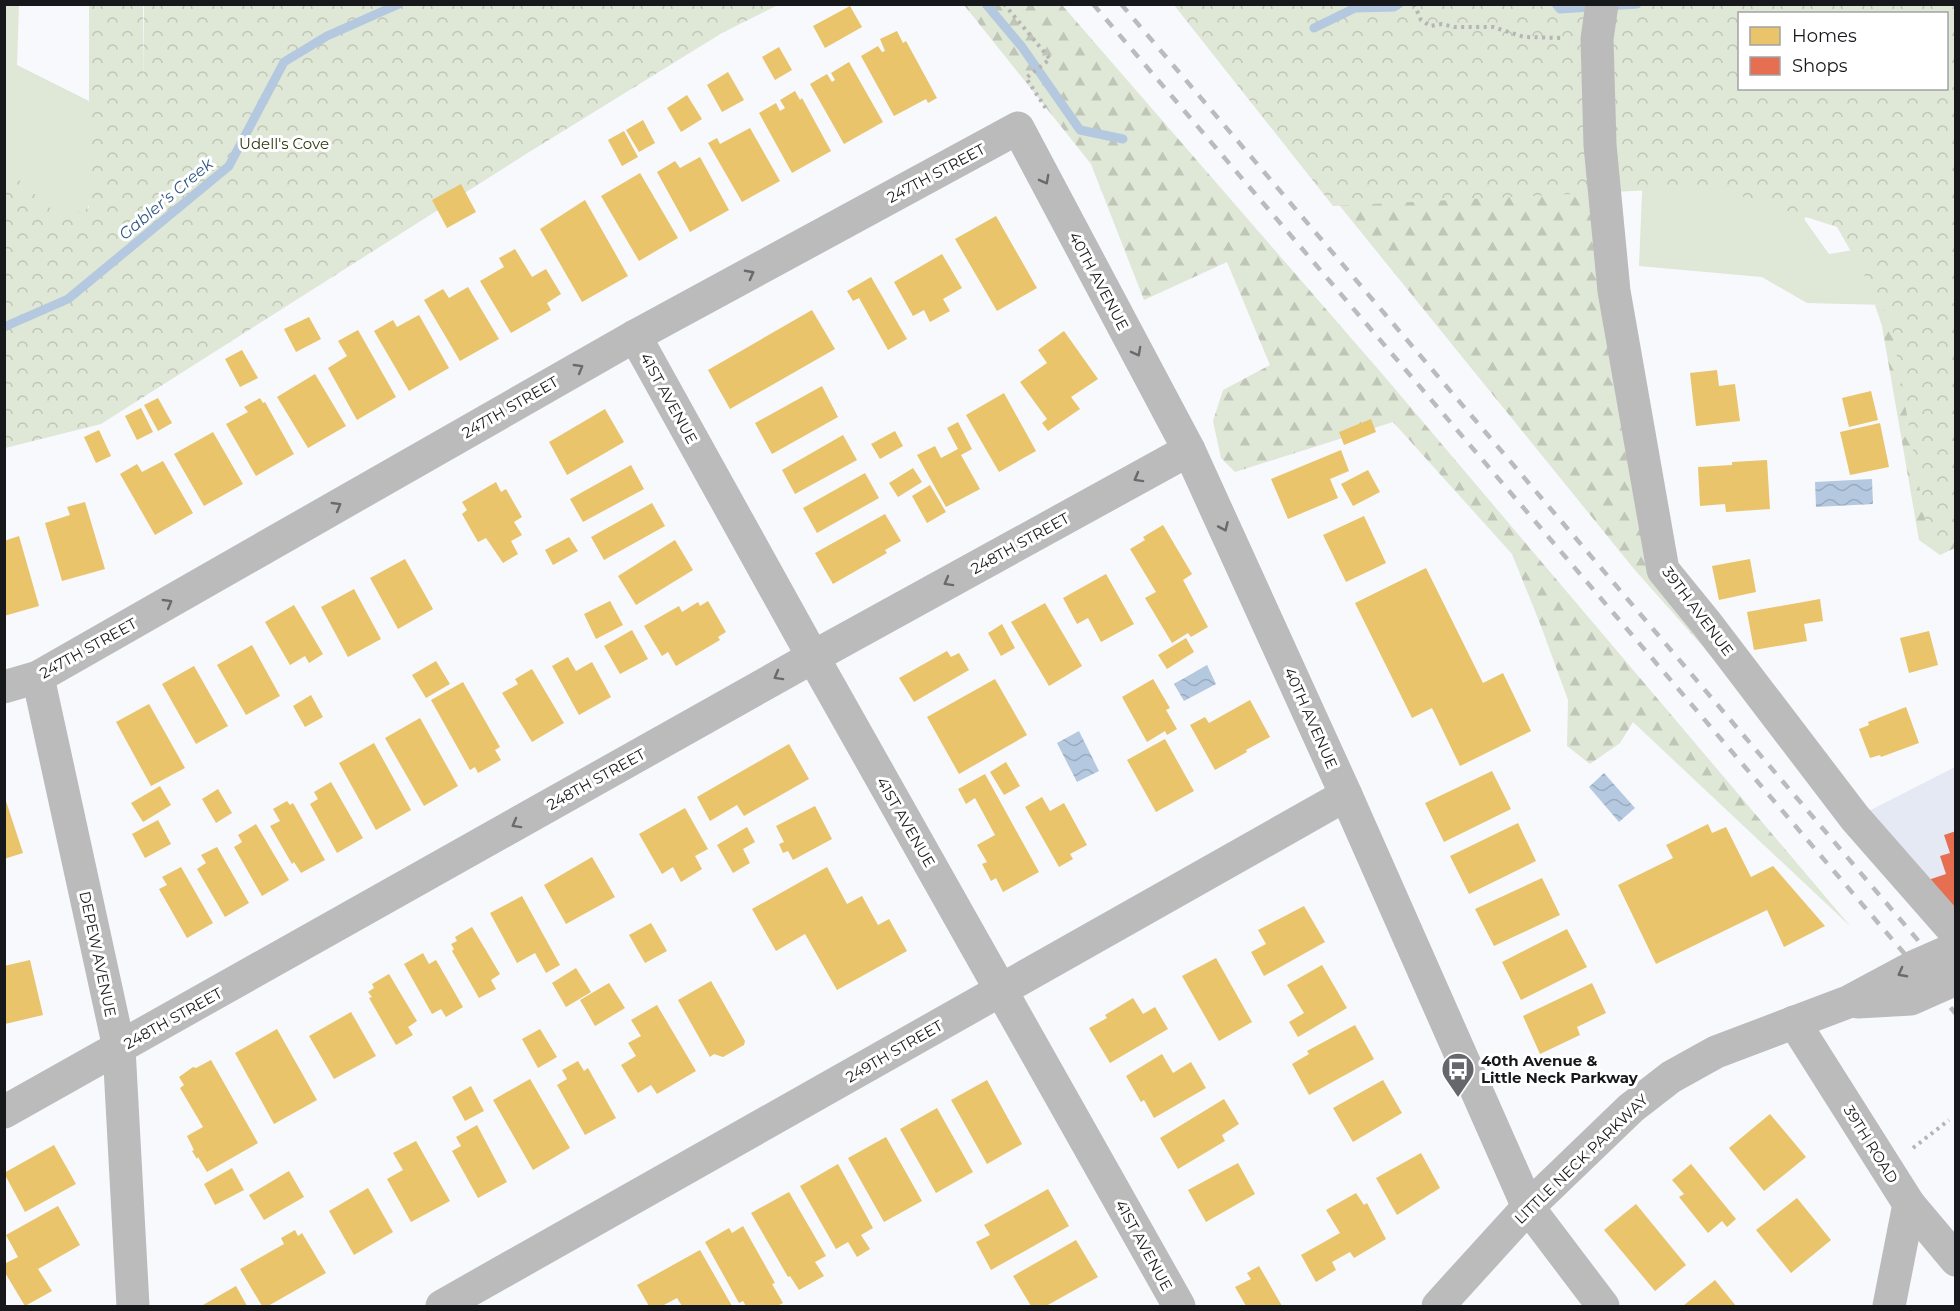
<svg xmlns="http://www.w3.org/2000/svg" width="1960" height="1311" font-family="Montserrat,sans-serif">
<defs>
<pattern id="forest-firs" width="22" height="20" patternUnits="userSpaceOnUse" patternTransform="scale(1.5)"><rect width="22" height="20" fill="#dfe7d6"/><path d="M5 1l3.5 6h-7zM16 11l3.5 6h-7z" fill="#bfc5b7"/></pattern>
<pattern id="park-crowns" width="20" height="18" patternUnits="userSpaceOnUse" patternTransform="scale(1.5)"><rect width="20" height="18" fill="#dfe7d6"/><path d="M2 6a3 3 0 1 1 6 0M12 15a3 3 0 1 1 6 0" fill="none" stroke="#bfc5b7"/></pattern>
<pattern id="water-waves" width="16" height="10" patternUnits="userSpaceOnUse" patternTransform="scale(1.5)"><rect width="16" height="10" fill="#b4c8df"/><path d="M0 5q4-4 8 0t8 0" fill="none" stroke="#9aabbf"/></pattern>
</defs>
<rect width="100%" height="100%" fill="#f7f9fd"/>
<polygon fill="#e5e9f3" points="1955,767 1955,949 1855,818"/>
<g fill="#dfe7d6">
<polygon points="4,5 19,5 17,65 101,107 109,142 79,236 5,174"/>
<polygon points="1643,170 1818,205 1804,219 1829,254 1903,242 1925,306 1807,303 1762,277 1639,266"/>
</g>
<g fill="url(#forest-firs)">
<polygon points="964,5 1062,5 1384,376 1851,927 1633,722 1620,743 1590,764 1567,746 1568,700 1541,626 1512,554 1393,422 1235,472 1221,458 1213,421 1223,390 1270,365 1227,262 1144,300 1091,164"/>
<polygon points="1177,5 1592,5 1663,569 1855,818 1634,569"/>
<polygon points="1875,305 1925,306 1955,311 1955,548 1940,555 1919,540 1882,326"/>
</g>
<g fill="url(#park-crowns)" fill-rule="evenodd">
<polygon points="89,5 143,5 144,87 144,5 778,5 722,33 526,154 101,424 5,448 4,166 60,217 89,208"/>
<path d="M1174 5H1955V535L1928 538 1891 322 1837 227 1713 187 1333 206ZM1740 14H1946V88H1740Z"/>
</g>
<g fill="url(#water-waves)">
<polygon points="1872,479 1873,504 1816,507 1815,482"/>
<polygon points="1207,665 1216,684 1184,701 1174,684"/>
<polygon points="1079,731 1099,771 1077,782 1057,743"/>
<polygon points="1604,773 1635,808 1619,822 1589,787"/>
</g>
<g fill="#e9c46a">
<polygon points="850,6 862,27 825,48 813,26"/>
<polygon points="897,31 903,43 906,41 937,98 928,103 926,99 894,116 861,56 878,46 882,52 885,51 880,39"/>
<polygon points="779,47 792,70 775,80 762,57"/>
<polygon points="849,62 883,122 844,144 810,84 827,74 832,82 835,80 831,73"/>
<polygon points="728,72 744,100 722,112 707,85"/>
<polygon points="795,91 800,100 802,98 831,151 792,173 759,113 776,103 780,111 785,108 780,100"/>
<polygon points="687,95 702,119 681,132 667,108"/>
<polygon points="643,120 655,143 639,152 626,130"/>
<polygon points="750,128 780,181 742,202 708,143 717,138 720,144"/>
<polygon points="624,131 638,157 622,166 608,140"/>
<polygon points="700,157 729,210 690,232 657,172 675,161 680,168"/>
<polygon points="640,173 678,238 639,261 601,196"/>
<polygon points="461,184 476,212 447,228 432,200"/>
<polygon points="585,200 628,276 582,302 540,229"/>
<polygon points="996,216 1037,288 997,311 955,239"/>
<polygon points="515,249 532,277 546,269 561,294 547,303 551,310 511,333 480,281 504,267 499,258"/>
<polygon points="942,254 962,288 943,299 950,311 930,322 924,310 913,316 894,282"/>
<polygon points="871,277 907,339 888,350 859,298 853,301 847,291"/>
<polygon points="468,287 499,339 460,361 424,300 443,289 449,298"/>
<polygon points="812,310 835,349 730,409 708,370"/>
<polygon points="419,315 449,368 409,391 374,331 393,320 397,327"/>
<polygon points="309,317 321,339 296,352 284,329"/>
<polygon points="358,330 396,397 357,420 328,368 347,356 338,341"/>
<polygon points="1064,331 1098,379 1071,397 1080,409 1048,431 1042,423 1047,419 1020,382 1047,363 1038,350"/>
<polygon points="242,350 258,378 240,387 225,359"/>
<polygon points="1717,370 1719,386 1735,384 1740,421 1696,426 1690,373"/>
<polygon points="315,374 346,426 308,448 277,397"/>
<polygon points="822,386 838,417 772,454 755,423"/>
<polygon points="1871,391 1878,420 1849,427 1842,398"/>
<polygon points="1004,393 1036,451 999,472 966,415"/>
<polygon points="158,398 172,423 158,431 144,405"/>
<polygon points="260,398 263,403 265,402 294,454 256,476 226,424 248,412 244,407"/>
<polygon points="141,408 153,432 137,440 125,416"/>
<polygon points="605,409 624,442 567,475 549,442"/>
<polygon points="1371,419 1376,432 1344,445 1339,432"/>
<polygon points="958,422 972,449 961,455 980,489 946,507 917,455 935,446 941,458 958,449 947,428"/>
<polygon points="1880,423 1889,467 1850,475 1840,432"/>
<polygon points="99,430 111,456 96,463 84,437"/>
<polygon points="895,431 903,446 880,459 871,444"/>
<polygon points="213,432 243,484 204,506 174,454"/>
<polygon points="843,435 857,460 795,494 782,470"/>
<polygon points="1341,450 1349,471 1330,479 1338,498 1288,519 1271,479"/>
<polygon points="1767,460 1770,509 1726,512 1725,504 1700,506 1698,467 1732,465 1732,462"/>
<polygon points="163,461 193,513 155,535 120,474 137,464 142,472"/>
<polygon points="631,465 644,489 583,522 570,499"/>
<polygon points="913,468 922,482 898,497 889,483"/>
<polygon points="1368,470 1380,492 1353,506 1341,484"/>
<polygon points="865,473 879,498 817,533 803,508"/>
<polygon points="496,482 501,492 506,489 522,517 514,522 522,535 511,541 518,554 503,563 486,538 478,542 462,514 467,510 462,502"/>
<polygon points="930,485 946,512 927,523 912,496"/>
<polygon points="85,502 105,569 62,581 45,523 70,515 67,507"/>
<polygon points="652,503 665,526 604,560 591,537"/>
<polygon points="885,514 901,541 885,550 887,553 833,584 815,553"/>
<polygon points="1364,516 1386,563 1346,582 1323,535"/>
<polygon points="1163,525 1192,574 1183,580 1208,627 1191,637 1188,633 1172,643 1145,598 1156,592 1130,549 1145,540 1143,537"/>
<polygon points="19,536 39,606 4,616 4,541"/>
<polygon points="569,537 578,551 553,565 545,550"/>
<polygon points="675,540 693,570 636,605 618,576"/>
<polygon points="405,559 433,609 398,629 370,578"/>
<polygon points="1750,559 1756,592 1719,600 1712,566"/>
<polygon points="1426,568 1483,683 1503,673 1531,731 1460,766 1432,708 1412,718 1355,603"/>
<polygon points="1106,574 1134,624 1101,642 1088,618 1077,624 1063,598"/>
<polygon points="354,589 381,639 348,657 321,607"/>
<polygon points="1820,599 1823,621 1804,624 1807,641 1754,650 1747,612"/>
<polygon points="610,601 623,625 596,639 584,614"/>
<polygon points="708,601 726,632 718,637 720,640 676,666 668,652 662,656 644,626 679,606 682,612 698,602 700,606"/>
<polygon points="1045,603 1082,666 1049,686 1011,622"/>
<polygon points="294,605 323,654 309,663 305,656 290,665 265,622"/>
<polygon points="1002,624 1015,648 1001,656 988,633"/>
<polygon points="632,630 648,659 620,674 604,646"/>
<polygon points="1929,631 1938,665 1909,673 1900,638"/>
<polygon points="1186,638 1194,652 1167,669 1158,655"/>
<polygon points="252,645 280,696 246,715 217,665"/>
<polygon points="947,651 951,657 959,653 969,670 914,702 899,678"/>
<polygon points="568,657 576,671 592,662 611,697 579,715 552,666"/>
<polygon points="436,661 450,684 426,698 412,675"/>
<polygon points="194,666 228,726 196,744 162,684"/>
<polygon points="532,669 564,723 532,742 502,693 518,684 515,679"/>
<polygon points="995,679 1027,735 959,774 927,717"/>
<polygon points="1153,679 1170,708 1166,710 1177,729 1167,735 1165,731 1147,742 1122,697"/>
<polygon points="463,682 500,747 495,750 501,760 478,773 475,767 470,770 431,700"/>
<polygon points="311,695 323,717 305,727 293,706"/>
<polygon points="1250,700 1270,737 1246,750 1247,752 1215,770 1190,725 1205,717 1209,723"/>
<polygon points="149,704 185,768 151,786 116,722"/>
<polygon points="1906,707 1919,743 1881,757 1880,755 1870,758 1859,729 1869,725 1868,722"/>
<polygon points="420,718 458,786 424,806 385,738"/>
<polygon points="1165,739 1194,791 1156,812 1127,760"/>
<polygon points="374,743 411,810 376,830 339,763"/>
<polygon points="789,744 809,779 744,816 737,805 710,821 697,797"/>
<polygon points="1006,762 1020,786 1004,795 990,772"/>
<polygon points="1492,771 1511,809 1444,842 1425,803"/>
<polygon points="985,774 1039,872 1003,892 996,878 991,881 982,864 987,862 977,845 995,835 975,798 966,804 958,789"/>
<polygon points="331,782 363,838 337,853 310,804 318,799 314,792"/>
<polygon points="160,786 171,805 143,822 131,803"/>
<polygon points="218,789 232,813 216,823 202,799"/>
<polygon points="4,795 23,853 4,859"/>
<polygon points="1042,797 1050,811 1064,803 1087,845 1070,854 1073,859 1059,867 1025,807"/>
<polygon points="287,801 290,805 293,803 325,860 301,873 294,862 292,864 270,826 280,821 273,809"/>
<polygon points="815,806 832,839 793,860 788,851 783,853 779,844 784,842 776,826"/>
<polygon points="685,808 708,849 695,856 702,869 681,882 673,867 662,874 639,834"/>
<polygon points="158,820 171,844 145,858 132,834"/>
<polygon points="1518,823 1536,861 1469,894 1450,856"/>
<polygon points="256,824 289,880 262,896 234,847 242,842 238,835"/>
<polygon points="1708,824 1712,833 1726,827 1751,877 1773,866 1825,926 1784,947 1767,910 1656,964 1618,885 1673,858 1666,845"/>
<polygon points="747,827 755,842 743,849 750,863 733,873 717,845"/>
<polygon points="217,847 249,903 225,917 197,869 206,863 201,855"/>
<polygon points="592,857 615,897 566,924 544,885"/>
<polygon points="181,867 213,923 187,938 159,889 167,885 162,877"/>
<polygon points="827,867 847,904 862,896 878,925 889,919 907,951 837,990 805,934 776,951 752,909"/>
<polygon points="1542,878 1560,915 1494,946 1475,909"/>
<polygon points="522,896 560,965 546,973 535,953 517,963 490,913"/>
<polygon points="1304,906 1325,942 1264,976 1251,952 1266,944 1258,930"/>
<polygon points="651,923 667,951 645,963 629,935"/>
<polygon points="472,927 500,974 491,980 496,989 479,998 452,951 454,949 451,944 457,941 455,937"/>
<polygon points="1567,929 1587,967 1521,1000 1502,962"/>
<polygon points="423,953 429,964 436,960 463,1007 446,1017 441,1009 432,1014 404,964"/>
<polygon points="1216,958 1252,1022 1219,1041 1182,976"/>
<polygon points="30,960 43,1015 5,1024 4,966"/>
<polygon points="1322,965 1347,1008 1298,1037 1289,1022 1304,1013 1287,985"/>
<polygon points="576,968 591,992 566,1007 552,983"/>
<polygon points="389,974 417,1021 408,1027 413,1035 396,1045 369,998 372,997 368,992 374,988 372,984"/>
<polygon points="711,981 745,1041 744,1045 723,1057 714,1054 710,1057 678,1000"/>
<polygon points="609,983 625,1008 595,1026 580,1000"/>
<polygon points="1592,983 1606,1013 1577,1027 1580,1035 1540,1054 1523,1016"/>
<polygon points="1133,998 1143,1014 1155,1007 1168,1029 1110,1063 1089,1028 1107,1018 1105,1015"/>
<polygon points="657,1005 696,1071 657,1094 651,1085 638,1093 621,1065 636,1056 628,1043 641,1036 631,1020"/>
<polygon points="351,1012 376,1056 334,1079 309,1036"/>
<polygon points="1355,1025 1374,1059 1309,1095 1292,1064 1309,1054 1307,1051"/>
<polygon points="277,1029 317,1100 274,1124 235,1053"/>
<polygon points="540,1029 557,1057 538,1068 522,1039"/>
<polygon points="1162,1054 1173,1073 1191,1062 1206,1088 1154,1118 1144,1100 1141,1102 1126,1076"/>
<polygon points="211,1060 258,1143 207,1172 198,1157 197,1159 192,1151 194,1150 187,1136 203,1127 180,1088 184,1085 179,1077 193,1067 196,1068"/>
<polygon points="578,1061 584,1071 588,1068 616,1118 585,1135 557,1085 567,1079 562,1070"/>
<polygon points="530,1079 570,1148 533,1170 493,1100"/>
<polygon points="987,1080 1022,1144 987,1164 951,1100"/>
<polygon points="1383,1080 1402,1113 1353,1142 1333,1108"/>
<polygon points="471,1086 484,1111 465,1121 452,1097"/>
<polygon points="1224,1099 1239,1124 1222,1135 1225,1141 1178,1169 1160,1138"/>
<polygon points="937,1108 973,1172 936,1193 900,1129"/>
<polygon points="1770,1114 1806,1157 1764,1191 1729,1148"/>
<polygon points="477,1125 507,1182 478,1198 452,1151 461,1146 456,1137"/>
<polygon points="886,1137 922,1201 884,1222 848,1158"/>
<polygon points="416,1141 450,1201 411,1222 387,1179 403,1170 393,1153"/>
<polygon points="54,1145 76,1184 25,1212 4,1173"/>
<polygon points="1421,1153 1440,1188 1397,1215 1376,1178"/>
<polygon points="1238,1163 1255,1194 1206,1222 1188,1190"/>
<polygon points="838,1164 873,1228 861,1235 870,1249 857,1257 848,1242 836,1249 800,1186"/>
<polygon points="1691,1164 1736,1219 1727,1227 1722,1221 1708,1233 1679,1197 1684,1194 1672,1180"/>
<polygon points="232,1168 244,1190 215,1205 204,1184"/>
<polygon points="289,1171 304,1197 264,1220 249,1195"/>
<polygon points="368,1188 393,1232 354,1255 329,1211"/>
<polygon points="1048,1189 1069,1226 991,1270 976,1242 990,1235 984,1225"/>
<polygon points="789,1192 826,1256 815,1262 824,1276 799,1290 790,1276 788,1277 751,1213"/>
<polygon points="1356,1193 1364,1205 1367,1203 1386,1239 1354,1258 1350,1252 1332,1262 1336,1270 1316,1282 1301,1255 1340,1233 1326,1210"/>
<polygon points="1797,1198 1831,1240 1791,1273 1756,1230"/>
<polygon points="1636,1204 1686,1265 1655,1291 1604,1230"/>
<polygon points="58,1206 80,1245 38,1269 52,1291 25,1306 4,1271 4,1264 18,1257 6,1235"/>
<polygon points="743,1226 775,1283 772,1284 783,1303 777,1306 746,1306 743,1301 739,1303 705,1242 729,1228 732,1233"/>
<polygon points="295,1230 298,1236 302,1233 326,1273 268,1306 262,1306 240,1269 284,1244 281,1238"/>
<polygon points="1076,1240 1098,1277 1046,1306 1031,1306 1013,1276"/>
<polygon points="700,1250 732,1306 682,1306 677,1298 662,1306 649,1306 637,1285"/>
<polygon points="1259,1266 1282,1306 1246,1306 1235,1287 1251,1279 1247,1273"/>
<polygon points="1715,1280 1736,1306 1683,1306"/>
<polygon points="236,1286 247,1306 204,1306 203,1305"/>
</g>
<polygon fill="#e76f51" points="1956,831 1956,909 1928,880 1946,874 1940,856 1950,853 1944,835"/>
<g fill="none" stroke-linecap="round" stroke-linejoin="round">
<g stroke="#b4c8df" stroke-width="9">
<polyline points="986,4 1022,47 1080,130 1123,139"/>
<polyline points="1556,4 1560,9 1637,4"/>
<polyline points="1314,28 1355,8 1394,7 1399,4"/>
<polyline points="4,327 68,299 229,166 284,62 327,36 399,4"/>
</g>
<g stroke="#b5b5b6" stroke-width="4" stroke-dasharray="3 4.5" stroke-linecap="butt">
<polyline points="1004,4 1050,59 1026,78 1047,110"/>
<polyline points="1414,4 1421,20 1430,26 1442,24 1454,27 1493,27 1524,37 1564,38"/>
<polyline points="1913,1148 1949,1120"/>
</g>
<g stroke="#bbbbbc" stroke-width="33">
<polyline points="1602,4 1597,39 1600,145 1614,291 1663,570 1707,624 1855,818 1956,933"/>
<polyline points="635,336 813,657 1179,1306"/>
<polyline points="38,677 119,1048 133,1306"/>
<polyline points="4,687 38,677 635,336 1018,128 1189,450 1346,795 1528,1207 1603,1306"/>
<polyline points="1858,1002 1911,999 1956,979"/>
<polyline points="1794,1022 1909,1204 1956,1260"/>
<polyline points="4,1112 813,657 1189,450"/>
<polyline points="442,1306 1346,795"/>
<polyline points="1438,1306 1528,1207 1631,1108 1671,1077 1716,1052 1848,1002 1915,966 1956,948"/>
<polyline points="1889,1306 1909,1204"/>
</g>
<g stroke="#bbbabc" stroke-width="4.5" stroke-dasharray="10 10" stroke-linecap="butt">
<polyline points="1093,4 1956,1014"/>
<polyline points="1121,4 1956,985"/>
</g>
</g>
<defs><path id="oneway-chevron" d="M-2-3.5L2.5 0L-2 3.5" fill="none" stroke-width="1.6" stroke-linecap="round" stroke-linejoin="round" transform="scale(1.5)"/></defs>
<g stroke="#696a6c">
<use href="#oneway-chevron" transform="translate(1045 180) rotate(62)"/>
<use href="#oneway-chevron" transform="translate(750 274) rotate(-28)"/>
<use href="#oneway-chevron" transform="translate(1137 352) rotate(62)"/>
<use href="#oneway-chevron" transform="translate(579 368) rotate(-30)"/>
<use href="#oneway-chevron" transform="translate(1138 478) rotate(151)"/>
<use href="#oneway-chevron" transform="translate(337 506) rotate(-30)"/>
<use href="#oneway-chevron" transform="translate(1224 527) rotate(66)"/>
<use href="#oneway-chevron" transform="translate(948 582) rotate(151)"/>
<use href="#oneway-chevron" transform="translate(168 603) rotate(-30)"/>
<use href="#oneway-chevron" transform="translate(778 676) rotate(151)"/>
<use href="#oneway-chevron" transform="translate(516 824) rotate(151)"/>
<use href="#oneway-chevron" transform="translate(1902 973) rotate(152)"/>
</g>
<defs>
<symbol id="bus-pin" viewBox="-11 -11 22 30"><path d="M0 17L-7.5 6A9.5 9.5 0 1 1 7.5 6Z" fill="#65676b" stroke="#fff"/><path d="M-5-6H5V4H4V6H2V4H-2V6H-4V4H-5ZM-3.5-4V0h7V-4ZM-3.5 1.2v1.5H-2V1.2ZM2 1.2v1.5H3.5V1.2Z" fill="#fff"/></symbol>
</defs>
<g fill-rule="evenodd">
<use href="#bus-pin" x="1439" y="1050" width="38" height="52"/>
</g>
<g text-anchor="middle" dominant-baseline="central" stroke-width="6" stroke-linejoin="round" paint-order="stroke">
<g font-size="15" fill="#2b380c" stroke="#fff">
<text x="284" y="143">Udell's Cove</text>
</g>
<g font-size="15" fill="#17181c" stroke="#fff">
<text transform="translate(936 173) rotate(-28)">247TH STREET</text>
<text transform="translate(1099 281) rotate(62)">40TH AVENUE</text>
<text transform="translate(669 398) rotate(61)">41ST AVENUE</text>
<text transform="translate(510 407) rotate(-30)">247TH STREET</text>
<text transform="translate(1020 543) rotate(-29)">248TH STREET</text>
<text transform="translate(1698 611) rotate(53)">39TH AVENUE</text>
<text transform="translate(88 648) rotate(-29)">247TH STREET</text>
<text transform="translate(1311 718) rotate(66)">40TH AVENUE</text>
<text transform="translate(596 779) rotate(-29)">248TH STREET</text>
<text transform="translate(906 822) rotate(60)">41ST AVENUE</text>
<text transform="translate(98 954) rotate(78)">DEPEW AVENUE</text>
<text transform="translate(173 1018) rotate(-29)">248TH STREET</text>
<text transform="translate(894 1051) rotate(-30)">249TH STREET</text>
<text transform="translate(1871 1144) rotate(58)">39TH ROAD</text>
<text transform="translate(1581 1159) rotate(-44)">LITTLE NECK PARKWAY</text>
<text transform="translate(1144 1245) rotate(61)">41ST AVENUE</text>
</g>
<g font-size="15" font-weight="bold" fill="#17181c" stroke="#fff" text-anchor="start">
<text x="1481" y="1060">40th Avenue &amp;<tspan x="1481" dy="17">Little Neck Parkway</tspan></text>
</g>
<g font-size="16" font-style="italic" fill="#2f5884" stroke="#fff">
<text transform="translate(166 199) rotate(-40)">Gabler’s Creek</text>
</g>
</g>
<rect width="1960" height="1311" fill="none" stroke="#17181c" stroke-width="12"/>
<rect x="1738" y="12" width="210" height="78" fill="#ffffff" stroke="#a2a3a4" stroke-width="1.5"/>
<rect x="1750" y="27" width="30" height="18" fill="#e9c46a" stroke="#a2a3a4" stroke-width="1.5"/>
<text x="1792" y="42" font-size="18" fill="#17181c">Homes</text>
<rect x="1750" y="57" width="30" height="18" fill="#e76f51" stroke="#a2a3a4" stroke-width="1.5"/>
<text x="1792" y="72" font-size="18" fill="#17181c">Shops</text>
</svg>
